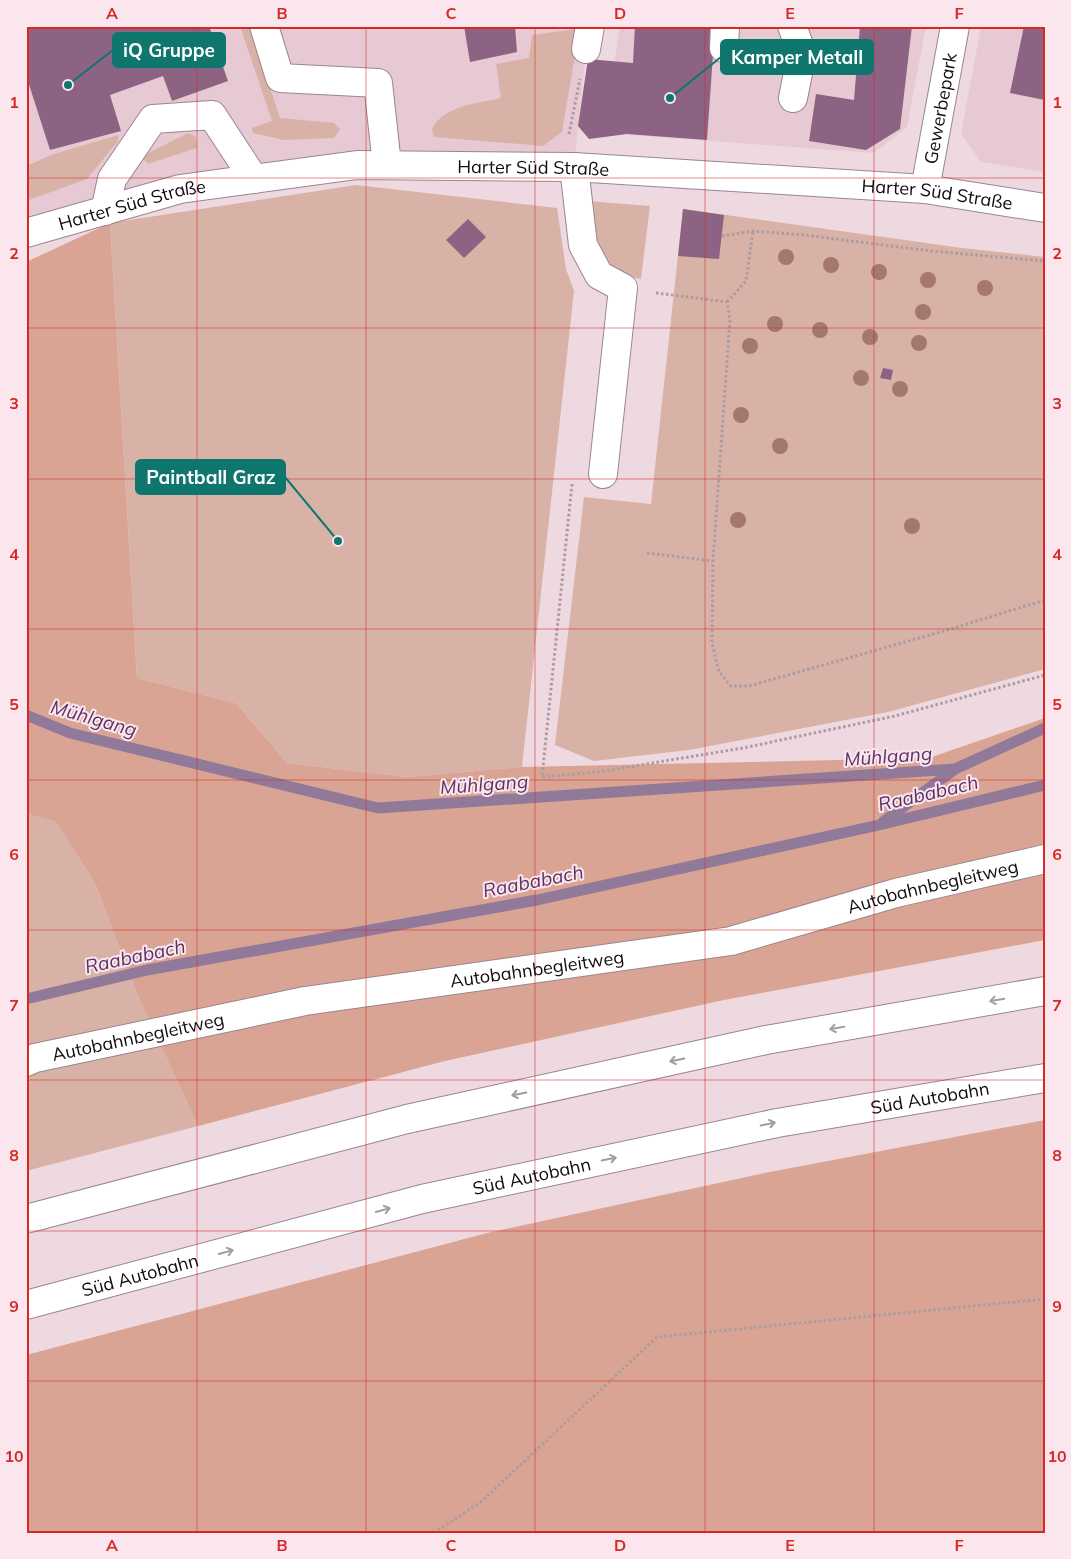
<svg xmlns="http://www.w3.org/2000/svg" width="1071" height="1559" font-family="Mulish,sans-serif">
<rect width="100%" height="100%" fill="#efd9e0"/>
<g fill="#e7c9d3">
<polygon points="26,26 590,26 586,49 574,167 387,165 180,189 26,237"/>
<polygon points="620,26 926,26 907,127 874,153 629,135 607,106"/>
<polygon points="981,26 1045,26 1045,172 981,162 961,134"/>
</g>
<g fill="#d9b2a7">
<polygon points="240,26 250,26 280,118 334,123 340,129 334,138 284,140 253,133 252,128 272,121"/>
<path d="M572 26H580L562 132 543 146 434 137 432 129C444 105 477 104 501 98L496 64 529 58 532 35 570 30Z"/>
<polygon points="188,133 196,137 197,148 148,164 143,159 146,154"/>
<polygon points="118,135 118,141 87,179 26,201 26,166 54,154"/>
<polygon points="356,185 557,208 566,269 574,291 522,767 406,777 287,763 236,703 137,678 110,223"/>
<polygon points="588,201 650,206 641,279 623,276 600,257 590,238"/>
<polygon points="683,209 962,248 1045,257 1045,669 888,712 689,750 594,761 555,745 584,497 651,504"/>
<polygon points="26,814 56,822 95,883 137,994 198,1126 26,1171"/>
</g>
<g fill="#daa494">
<polygon points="110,223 137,678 236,703 287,763 406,777 522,767 929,758 1045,718 1045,940 724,1000 445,1061 198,1126 137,994 95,883 56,822 26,814 26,262"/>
<polygon points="1045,1120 1045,1533 26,1533 26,1355 487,1233 760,1174"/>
</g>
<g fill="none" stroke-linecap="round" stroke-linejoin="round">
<g stroke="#917a99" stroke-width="11">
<polyline points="26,715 70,733 378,808 955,769"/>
<polyline points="883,822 955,769 1045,728"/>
<polyline points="26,999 147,970 537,900 879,825 1045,785"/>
</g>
</g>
<g fill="#8c6382">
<polygon points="26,26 209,26 228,81 172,101 163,76 110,95 121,131 50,150 26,75"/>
<polygon points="464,26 515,26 517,52 470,62"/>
<polygon points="635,26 715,26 707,140 627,134 589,139 578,126 588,59 633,63"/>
<polygon points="860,26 912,26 900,129 866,150 809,141 816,94 854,100"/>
<polygon points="1024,26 1045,26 1045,100 1010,93"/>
<polygon points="683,209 724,215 719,259 678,256"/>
<polygon points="468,219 486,237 464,258 446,240"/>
<polygon points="883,368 893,370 891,380 880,378"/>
</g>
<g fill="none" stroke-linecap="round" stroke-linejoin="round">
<defs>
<g id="minor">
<polyline points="264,26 280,78 378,83 387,165"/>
<polyline points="792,26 802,53 793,98"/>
<polyline points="724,48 725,26"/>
<polyline points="586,49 590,26"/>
<polyline points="574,167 583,245 599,275 623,288 603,474"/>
<path id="s1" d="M925 189 955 26"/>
<polyline points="105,211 112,179 153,119 212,115 254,179"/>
<path id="s2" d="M26 233 180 189 357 165 574 167 925 189 1045 208"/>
<path id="s3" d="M26 1062 35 1058 305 1001 731 941 896 893 1045 859"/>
</g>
<g id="highway">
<polyline points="26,1219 407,1119 766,1040 1045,991"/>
<path id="s4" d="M26 1305 422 1199 777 1123 1045 1078"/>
</g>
</defs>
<use href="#minor" stroke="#9a868d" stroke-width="30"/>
<use href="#highway" stroke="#9a868d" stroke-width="30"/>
<g stroke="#ac9ba0" stroke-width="3" stroke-dasharray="2.5 2.5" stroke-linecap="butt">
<polyline points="569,134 580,79"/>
<polyline points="722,236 753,231 804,235 931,251 1045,261"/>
<polyline points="656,293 727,302 730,320 713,561 712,643 719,672 731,686 749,686 951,629 1045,600"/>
<polyline points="727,302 746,281 753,231"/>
<polyline points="572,484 542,777 598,772 743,748 895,716 1045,675"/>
<polyline points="647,553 713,561"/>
<polyline points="434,1533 482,1501 657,1337 1045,1299"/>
</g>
<use href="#minor" stroke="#fff" stroke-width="28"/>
<use href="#highway" stroke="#fff" stroke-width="28"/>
</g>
<g fill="#a4776f">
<circle cx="786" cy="257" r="8"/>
<circle cx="831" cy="265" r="8"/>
<circle cx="879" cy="272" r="8"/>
<circle cx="928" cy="280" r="8"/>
<circle cx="985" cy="288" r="8"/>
<circle cx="923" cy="312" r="8"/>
<circle cx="775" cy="324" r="8"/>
<circle cx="820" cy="330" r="8"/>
<circle cx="870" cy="337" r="8"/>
<circle cx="919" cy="343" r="8"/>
<circle cx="750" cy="346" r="8"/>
<circle cx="861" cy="378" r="8"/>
<circle cx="900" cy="389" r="8"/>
<circle cx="741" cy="415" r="8"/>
<circle cx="780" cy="446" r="8"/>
<circle cx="738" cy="520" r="8"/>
<circle cx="912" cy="526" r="8"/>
</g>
<defs><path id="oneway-shaft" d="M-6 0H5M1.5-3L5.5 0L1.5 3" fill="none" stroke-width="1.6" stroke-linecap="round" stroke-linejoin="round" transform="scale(1.25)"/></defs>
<g stroke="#a09d9e">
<use href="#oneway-shaft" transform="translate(997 1000) rotate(170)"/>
<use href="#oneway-shaft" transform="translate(837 1028) rotate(170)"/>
<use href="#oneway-shaft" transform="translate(677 1060) rotate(168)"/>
<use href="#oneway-shaft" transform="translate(519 1094) rotate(168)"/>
<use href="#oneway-shaft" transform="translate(768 1124) rotate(-12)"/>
<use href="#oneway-shaft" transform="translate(609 1159) rotate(-12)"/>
<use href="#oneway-shaft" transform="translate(383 1210) rotate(-15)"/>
<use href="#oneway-shaft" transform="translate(226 1252) rotate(-15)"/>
</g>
<path fill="none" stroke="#d62828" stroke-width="1" stroke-opacity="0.55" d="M197 26V1533M366 26V1533M535 26V1533M705 26V1533M874 26V1533M26 178H1045M26 328H1045M26 479H1045M26 629H1045M26 780H1045M26 930H1045M26 1080H1045M26 1231H1045M26 1381H1045"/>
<g text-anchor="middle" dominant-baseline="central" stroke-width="4" stroke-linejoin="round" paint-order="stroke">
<g font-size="18" fill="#120b0d" stroke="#fce6ed">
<text stroke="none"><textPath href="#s1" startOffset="82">Gewerbepark</textPath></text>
<text stroke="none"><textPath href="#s2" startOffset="515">Harter Süd Straße</textPath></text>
<text stroke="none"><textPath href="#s2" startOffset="920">Harter Süd Straße</textPath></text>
<text stroke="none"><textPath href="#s2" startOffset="110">Harter Süd Straße</textPath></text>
<text stroke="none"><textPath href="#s3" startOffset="925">Autobahnbegleitweg</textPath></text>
<text stroke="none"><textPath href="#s3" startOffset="520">Autobahnbegleitweg</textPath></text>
<text stroke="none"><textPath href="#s3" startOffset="115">Autobahnbegleitweg</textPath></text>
<text stroke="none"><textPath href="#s4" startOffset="928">Süd Autobahn</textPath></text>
<text stroke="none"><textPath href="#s4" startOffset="522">Süd Autobahn</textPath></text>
<text stroke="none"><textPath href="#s4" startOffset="118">Süd Autobahn</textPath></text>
</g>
<g font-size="19" font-style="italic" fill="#583268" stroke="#fce6ed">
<text transform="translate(94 718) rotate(16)">Mühlgang</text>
<text transform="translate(888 756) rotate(-4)">Mühlgang</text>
<text transform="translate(484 784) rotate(-4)">Mühlgang</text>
<text transform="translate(928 793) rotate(-13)">Raababach</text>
<text transform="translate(533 881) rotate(-11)">Raababach</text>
<text transform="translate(135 956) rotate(-12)">Raababach</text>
</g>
</g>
<path fill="none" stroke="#0f766e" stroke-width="2" d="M68 85L113 50M670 98L721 57M338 541L285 477"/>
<g fill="#0f766e" stroke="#fce6ed" stroke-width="2">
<circle cx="68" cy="85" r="5"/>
<circle cx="670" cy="98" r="5"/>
<circle cx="338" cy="541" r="5"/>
</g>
<g fill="#0f766e" stroke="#0f766e" stroke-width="2">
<rect x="113" y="33" width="112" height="34" rx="5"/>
<rect x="721" y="40" width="152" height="34" rx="5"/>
<rect x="136" y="460" width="149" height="34" rx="5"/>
</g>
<g font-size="19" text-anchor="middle" font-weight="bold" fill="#fff">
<text x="169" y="57">iQ Gruppe</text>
<text x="797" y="64">Kamper Metall</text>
<text x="211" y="484">Paintball Graz</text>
</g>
<rect width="1071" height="1559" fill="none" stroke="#fce6ed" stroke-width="55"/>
<rect x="28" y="28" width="1016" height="1504" fill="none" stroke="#d62828" stroke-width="2"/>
<g font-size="16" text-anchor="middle" font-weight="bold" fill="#d62828">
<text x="112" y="19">A</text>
<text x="282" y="19">B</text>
<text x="451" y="19">C</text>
<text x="620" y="19">D</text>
<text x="790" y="19">E</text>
<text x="959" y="19">F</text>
<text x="14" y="108">1</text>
<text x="1057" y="108">1</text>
<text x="14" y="259">2</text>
<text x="1057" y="259">2</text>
<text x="14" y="409">3</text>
<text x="1057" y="409">3</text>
<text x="14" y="560">4</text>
<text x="1057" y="560">4</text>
<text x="14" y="710">5</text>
<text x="1057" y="710">5</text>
<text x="14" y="860">6</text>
<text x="1057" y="860">6</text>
<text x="14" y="1011">7</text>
<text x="1057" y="1011">7</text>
<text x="14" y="1161">8</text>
<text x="1057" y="1161">8</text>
<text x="14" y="1312">9</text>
<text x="1057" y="1312">9</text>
<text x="14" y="1462">10</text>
<text x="1057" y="1462">10</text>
<text x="112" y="1551">A</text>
<text x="282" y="1551">B</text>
<text x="451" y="1551">C</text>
<text x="620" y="1551">D</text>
<text x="790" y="1551">E</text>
<text x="959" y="1551">F</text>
</g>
</svg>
